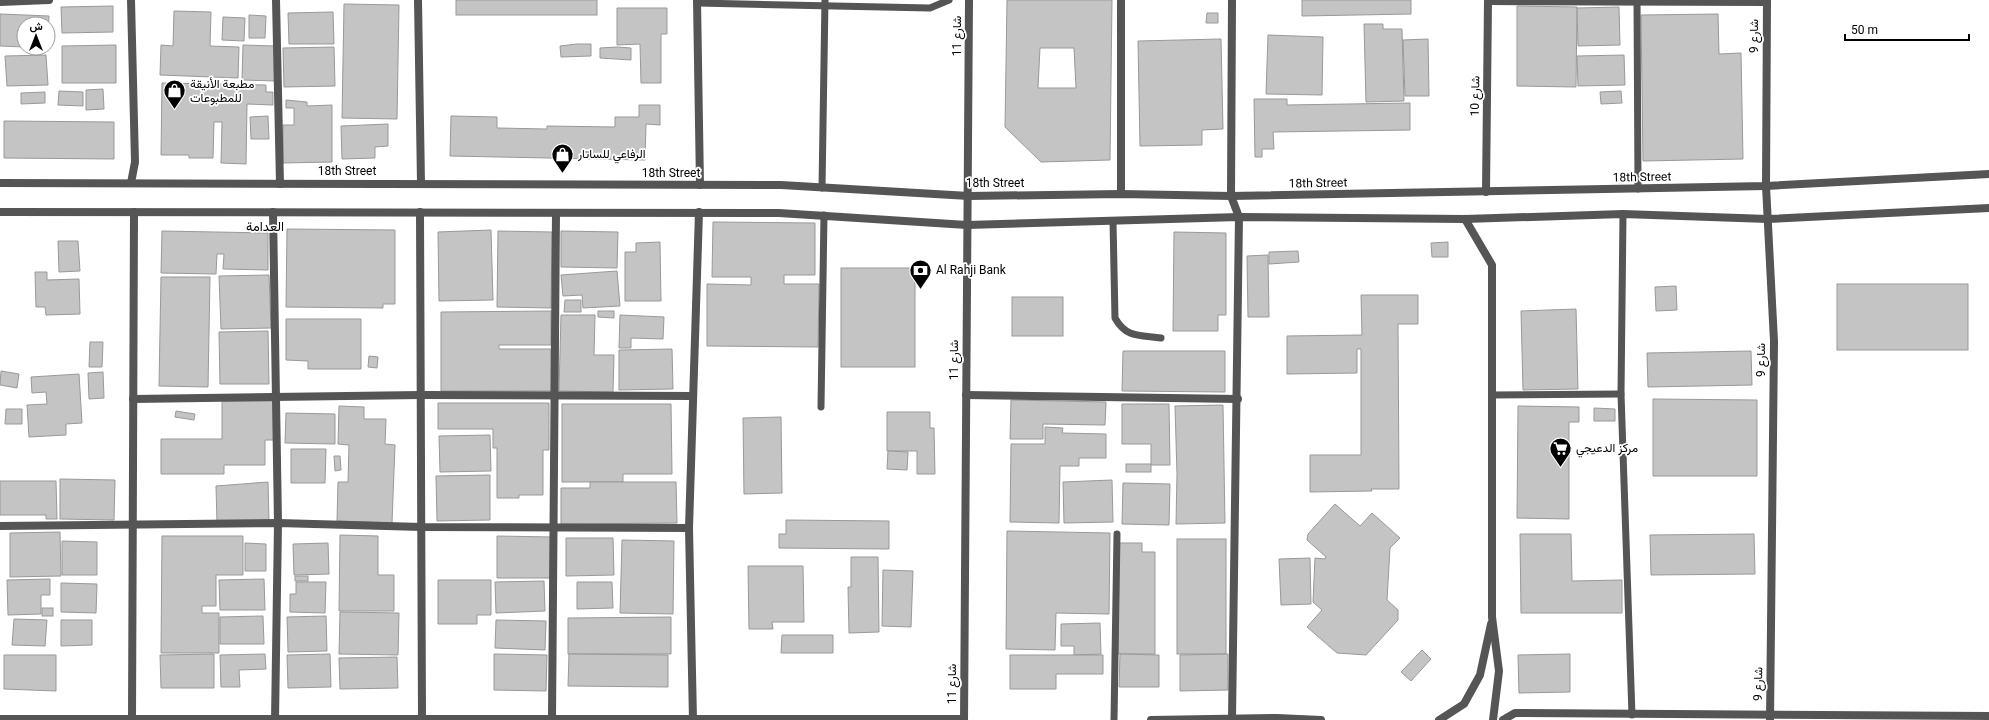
<svg xmlns="http://www.w3.org/2000/svg" width="1989" height="720" font-family="Roboto,Vazirmatn,sans-serif">
<rect width="100%" height="100%" fill="#fff"/>
<g fill="#c4c4c4" stroke="#999" fill-rule="evenodd">
<rect x="456" y="0" width="141" height="15"/>
<path d="M1007 0H1112L1110 160 1041 162 1005 127ZM1040 48H1074L1076 88H1038Z"/>
<polygon points="1302,0 1411,0 1411,14 1302,16"/>
<polygon points="344,4 399,5 397,119 342,118"/>
<polygon points="113,6 113,32 62,33 61,7"/>
<polygon points="1517,6 1577,7 1576,87 1517,86"/>
<polygon points="1619,7 1620,45 1578,46 1577,8"/>
<polygon points="617,8 667,8 667,34 661,34 661,83 641,83 640,44 617,45"/>
<polygon points="174,11 211,12 210,46 239,47 238,78 160,75 161,45 173,46"/>
<polygon points="333,12 334,44 289,44 288,13"/>
<polygon points="1207,13 1218,13 1218,23 1206,23"/>
<polygon points="0,14 49,16 48,48 48,24 24,24 24,47 0,46"/>
<polygon points="1718,14 1719,54 1741,53 1743,159 1643,161 1641,15"/>
<polygon points="249,15 266,16 265,38 249,38"/>
<polygon points="223,17 245,18 244,41 222,40"/>
<polygon points="1364,24 1383,24 1383,29 1402,29 1404,101 1366,102"/>
<polygon points="1268,35 1323,37 1322,95 1266,94"/>
<polygon points="1221,39 1223,129 1202,130 1202,145 1140,146 1138,41"/>
<polygon points="1428,39 1429,96 1405,96 1403,40"/>
<polygon points="577,44 591,44 591,56 561,57 560,46"/>
<polygon points="116,45 116,83 62,83 62,46"/>
<polygon points="243,45 275,46 275,81 242,80"/>
<polygon points="334,47 335,86 284,87 283,48"/>
<polygon points="617,47 631,48 631,60 600,58 600,48"/>
<polygon points="46,55 48,85 7,86 5,56"/>
<polygon points="1624,55 1625,85 1578,86 1577,56"/>
<polygon points="162,83 266,85 266,92 273,92 273,105 247,104 246,164 221,163 222,122 214,122 213,158 189,158 189,155 161,155"/>
<polygon points="103,89 104,109 86,110 86,90"/>
<polygon points="59,91 83,92 83,106 58,105"/>
<polygon points="1621,91 1622,103 1601,104 1600,92"/>
<polygon points="45,92 45,103 21,104 21,93"/>
<polygon points="1254,99 1287,99 1287,105 1410,103 1410,130 1273,132 1274,149 1262,149 1262,157 1255,157"/>
<polygon points="286,100 307,102 307,106 332,105 332,162 283,163 283,125 294,125 294,108 286,108"/>
<polygon points="639,105 660,105 660,125 646,124 645,160 450,156 451,116 497,117 497,128 547,129 547,126 615,127 615,117 639,117"/>
<polygon points="268,116 269,139 251,139 250,117"/>
<polygon points="4,121 114,122 114,159 4,158"/>
<polygon points="388,124 388,146 375,147 375,158 342,159 341,126"/>
<polygon points="713,222 815,223 815,275 784,275 784,284 819,284 818,347 707,346 707,284 751,285 751,277 712,277"/>
<polygon points="287,229 395,230 395,304 383,304 383,308 286,307"/>
<polygon points="491,230 493,300 439,301 438,232"/>
<polygon points="162,231 268,233 268,270 223,269 224,254 217,254 216,274 161,273"/>
<polygon points="498,231 552,232 551,308 497,307"/>
<polygon points="561,231 618,232 617,268 561,267"/>
<polygon points="1174,232 1226,233 1226,315 1218,315 1218,331 1173,331"/>
<polygon points="58,241 78,241 80,271 59,272"/>
<polygon points="660,242 661,301 625,301 625,252 636,252 636,243"/>
<polygon points="1448,242 1448,257 1432,257 1431,243"/>
<polygon points="1298,251 1299,262 1269,264 1269,252"/>
<polygon points="1268,255 1269,317 1248,317 1247,256"/>
<rect x="841" y="268" width="74" height="99"/>
<polygon points="617,271 620,306 583,308 582,295 563,296 561,275"/>
<polygon points="35,272 47,272 47,280 79,279 80,314 46,315 45,307 36,307"/>
<polygon points="269,275 271,328 221,329 219,276"/>
<polygon points="161,277 210,277 208,387 159,386"/>
<rect x="1837" y="284" width="131" height="66"/>
<polygon points="1676,286 1677,310 1656,311 1655,287"/>
<polygon points="1361,295 1418,295 1418,324 1398,324 1399,489 1371,489 1372,491 1310,492 1310,455 1361,455 1361,349 1357,349 1357,373 1287,374 1287,336 1362,335"/>
<rect x="1012" y="297" width="51" height="39"/>
<polygon points="565,300 581,300 581,312 564,312"/>
<polygon points="1576,309 1578,389 1523,390 1521,311"/>
<polygon points="551,311 551,345 499,345 499,349 551,349 551,391 441,391 441,312"/>
<polygon points="598,311 614,311 614,318 598,317"/>
<polygon points="561,315 595,315 594,355 614,355 613,392 559,391"/>
<polygon points="620,315 664,317 663,339 631,338 631,348 619,348"/>
<polygon points="286,319 361,319 361,369 308,369 308,361 286,360"/>
<polygon points="268,331 269,384 220,384 219,332"/>
<polygon points="90,342 103,342 102,367 89,367"/>
<polygon points="672,349 673,389 619,390 619,350"/>
<polygon points="1123,351 1225,351 1225,392 1122,391"/>
<polygon points="1751,351 1752,385 1648,387 1647,353"/>
<polygon points="369,356 378,357 377,368 368,367"/>
<polygon points="1,371 19,374 17,388 0,385"/>
<polygon points="103,372 104,398 89,399 88,373"/>
<polygon points="79,374 82,423 66,424 66,435 29,437 27,405 47,404 46,392 32,393 31,377"/>
<polygon points="1653,399 1757,400 1757,476 1653,476"/>
<polygon points="1011,400 1106,402 1105,425 1043,424 1043,439 1010,439"/>
<polygon points="222,401 274,401 274,440 265,440 265,465 224,465 224,474 161,474 161,439 222,439"/>
<polygon points="438,403 549,403 549,450 543,450 543,495 519,495 519,498 497,498 497,448 493,448 493,429 438,429"/>
<polygon points="562,404 671,404 672,474 623,474 623,482 562,482"/>
<polygon points="1122,404 1169,404 1170,465 1151,465 1151,444 1122,444"/>
<polygon points="1223,405 1225,523 1176,524 1177,474 1175,406"/>
<polygon points="339,406 364,407 364,419 386,419 385,444 395,445 392,523 337,521 338,482 348,482 349,445 338,444"/>
<polygon points="1518,406 1579,407 1579,422 1569,422 1569,519 1517,518"/>
<polygon points="1594,408 1615,409 1615,421 1594,421"/>
<polygon points="6,409 22,409 22,424 5,424"/>
<polygon points="176,411 195,414 194,420 175,417"/>
<polygon points="887,412 930,412 930,428 934,428 935,474 917,474 917,451 887,451"/>
<polygon points="286,413 335,414 335,444 285,443"/>
<polygon points="781,417 782,493 744,494 743,418"/>
<polygon points="1045,427 1063,428 1062,433 1106,434 1106,458 1079,458 1079,466 1060,466 1059,523 1010,522 1011,444 1045,444"/>
<polygon points="490,435 491,471 440,472 439,436"/>
<polygon points="291,449 326,449 325,483 291,483"/>
<polygon points="888,451 908,452 907,470 887,469"/>
<polygon points="334,456 340,456 341,470 335,471"/>
<rect x="1126" y="464" width="25" height="8"/>
<polygon points="490,475 490,520 437,521 436,476"/>
<polygon points="60,479 115,480 114,520 60,519"/>
<polygon points="1112,480 1113,522 1064,523 1063,482"/>
<polygon points="0,481 56,481 57,519 46,519 46,515 0,515"/>
<polygon points="268,482 269,522 217,523 216,486"/>
<polygon points="590,482 676,482 677,523 561,524 561,488 590,488"/>
<polygon points="1123,483 1170,484 1169,525 1122,524"/>
<polygon points="1335,504 1360,526 1372,513 1400,538 1390,548 1387,600 1398,610 1398,620 1366,655 1337,653 1307,627 1322,610 1313,602 1315,558 1325,559 1326,557 1307,540 1308,534"/>
<polygon points="786,520 889,521 889,549 779,548 779,534 786,534"/>
<polygon points="1007,531 1110,533 1109,614 1056,613 1055,650 1006,649"/>
<polygon points="60,532 61,576 10,577 10,533"/>
<polygon points="1520,534 1571,534 1572,581 1622,580 1622,613 1521,613"/>
<polygon points="1754,534 1755,574 1651,575 1650,535"/>
<polygon points="340,535 378,536 378,575 394,575 394,611 339,611"/>
<polygon points="162,536 243,536 243,575 216,575 216,606 202,606 202,613 219,613 219,653 161,653"/>
<polygon points="497,536 552,537 551,578 497,578"/>
<polygon points="566,538 613,538 614,575 566,576"/>
<rect x="1177" y="539" width="49" height="115"/>
<polygon points="622,540 674,541 673,614 620,613"/>
<polygon points="62,541 97,542 97,575 62,575"/>
<polygon points="245,543 266,544 266,571 245,571"/>
<polygon points="328,543 329,574 294,575 293,544"/>
<polygon points="1119,543 1142,543 1142,552 1155,552 1155,654 1118,654"/>
<polygon points="851,557 878,557 879,632 849,633 848,587 851,587"/>
<polygon points="1310,558 1311,604 1281,605 1279,559"/>
<polygon points="748,566 803,566 804,622 772,622 773,629 749,629"/>
<polygon points="883,570 913,571 911,627 882,626"/>
<rect x="295" y="576" width="13" height="5"/>
<polygon points="50,579 50,595 41,595 41,614 8,615 7,580"/>
<polygon points="264,579 265,610 220,610 219,580"/>
<polygon points="438,580 491,580 491,615 477,615 477,624 438,624"/>
<polygon points="544,581 545,611 496,613 495,582"/>
<polygon points="296,582 326,582 325,613 290,612 290,594 296,594"/>
<polygon points="577,582 612,582 613,608 577,609"/>
<polygon points="61,583 97,584 96,613 61,612"/>
<rect x="42" y="608" width="11" height="8"/>
<polygon points="340,612 399,613 398,655 339,654"/>
<polygon points="263,616 264,644 220,644 220,617"/>
<polygon points="326,616 327,651 288,652 287,617"/>
<polygon points="671,617 671,654 568,654 568,618"/>
<polygon points="14,619 47,620 45,646 12,645"/>
<polygon points="61,620 92,620 92,645 61,646"/>
<polygon points="496,620 546,621 545,650 495,648"/>
<polygon points="1100,623 1101,654 1074,655 1074,646 1061,646 1061,624"/>
<polygon points="782,635 833,635 833,653 781,653"/>
<polygon points="1422,650 1431,659 1411,681 1401,672"/>
<polygon points="214,654 214,688 161,688 160,655"/>
<polygon points="265,654 266,669 239,670 240,687 221,687 220,655"/>
<polygon points="330,654 331,687 288,688 287,655"/>
<polygon points="494,654 547,655 546,691 494,690"/>
<polygon points="569,654 668,655 668,687 568,686"/>
<polygon points="1120,654 1159,655 1159,687 1119,687"/>
<polygon points="1228,654 1228,690 1180,691 1180,655"/>
<polygon points="1570,654 1570,692 1519,693 1518,655"/>
<polygon points="4,655 56,655 56,691 4,689"/>
<polygon points="1010,655 1103,655 1103,674 1056,674 1056,689 1010,689"/>
<polygon points="397,657 398,688 340,689 339,658"/>
</g>
<g fill="none" stroke-linecap="round" stroke-linejoin="round">
<g stroke="#555" stroke-width="7">
<polyline points="1637,0 1638,189"/>
<polyline points="697,3 930,8 949,0"/>
<polyline points="822,188 825,0"/>
<polyline points="1623,214 1621,394 1632,715"/>
<path d="M1113 221 1115 318C1126 338 1140 335 1161 338"/>
<polyline points="1493,395 1621,394"/>
<polyline points="821,407 824,215"/>
<polyline points="1114,720 1117,534"/>
</g>
<g stroke="#555" stroke-width="8">
<polyline points="276,0 280,184"/>
<polyline points="418,0 421,183"/>
<polyline points="697,0 700,185"/>
<polyline points="1121,0 1121,194"/>
<polyline points="1488,1 1767,2"/>
<polyline points="0,2 49,0"/>
<polyline points="131,183 135,162 131,0"/>
<polyline points="1486,192 1488,0"/>
<polyline points="273,212 278,523 275,720"/>
<polyline points="420,212 422,720"/>
<polyline points="966,395 1238,399"/>
<polyline points="133,399 421,395 693,396"/>
<polyline points="0,526 278,523 422,527 689,528"/>
<polyline points="1232,718 1239,217 1231,196 1232,0"/>
<polyline points="0,719 964,719"/>
<polyline points="552,719 556,213"/>
<polyline points="132,720 134,212"/>
<polyline points="693,720 689,528 699,212"/>
</g>
<g stroke="#555" stroke-width="8">
<polyline points="1767,0 1766,186 1774,341 1770,720"/>
<polyline points="0,183 781,185 969,196 1121,194 1231,196 1766,186 1989,174"/>
<polyline points="0,212 779,213 967,225 1239,217 1465,219 1623,214 1768,219 1989,208"/>
<polyline points="1465,219 1492,265 1492,617 1499,671 1493,720"/>
<polyline points="964,720 969,0"/>
<polyline points="1151,720 1277,718 1321,720"/>
<polyline points="1439,720 1464,704 1480,675 1491,624"/>
<polyline points="1503,720 1515,713 1989,716"/>
</g>
</g>
<defs>
<symbol id="shop-pin" viewBox="-11 -11 22 30"><path d="M0 17L-7.5 6A9.5 9.5 0 1 1 7.5 6Z" fill="#000" stroke="#fff"/><path d="M-5-2.5h2.3a2.7 3.5 0 0 1 5.4 0H5L5.5 6h-11ZM-1.5-2.5h3a1.5 2.3 0 0 0-3 0Z" fill="#fff"/></symbol>
<symbol id="bank-pin" viewBox="-11 -11 22 30"><path d="M0 17L-7.5 6A9.5 9.5 0 1 1 7.5 6Z" fill="#000" stroke="#fff"/><path d="M-6-4H6V4H-6ZM0-2.3a2.3 2.3 0 1 0 0 4.6a2.3 2.3 0 1 0 0-4.6Z" fill="#fff"/></symbol>
<symbol id="supermarket-pin" viewBox="-11 -11 22 30"><path d="M0 17L-7.5 6A9.5 9.5 0 1 1 7.5 6Z" fill="#000" stroke="#fff"/><path d="M-6-5.5h2.5l.6 2H6L4.5 2H-2.5L-4.4-4H-6ZM-1.5 3.2a1.3 1.3 0 1 0 .1 0ZM3 3.2a1.3 1.3 0 1 0 .1 0Z" fill="#fff"/></symbol>
</defs>
<g fill-rule="evenodd">
<use href="#shop-pin" x="162" y="78" width="25" height="34"/>
<use href="#shop-pin" x="550" y="142" width="25" height="34"/>
<use href="#bank-pin" x="908" y="258" width="25" height="34"/>
<use href="#supermarket-pin" x="1548" y="436" width="25" height="34"/>
</g>
<g text-anchor="middle" dominant-baseline="central" stroke-width="3.5" stroke-linejoin="round" paint-order="stroke">
<g font-size="12" fill="#000" stroke="#fff">
<text transform="translate(957 36) rotate(-90)">شارع 11</text>
<text transform="translate(1754 36) rotate(-90)">شارع 9</text>
<text transform="translate(1475 96) rotate(-89)">شارع 10</text>
<text x="347" y="171">18th Street</text>
<text x="671" y="173">18th Street</text>
<text transform="translate(1642 177) rotate(-1)">18th Street</text>
<text x="995" y="183">18th Street</text>
<text transform="translate(1318 183) rotate(-1)">18th Street</text>
<text transform="translate(954 360) rotate(-90)">شارع 11</text>
<text transform="translate(1761 360) rotate(-90)">شارع 9</text>
<text transform="translate(952 684) rotate(-90)">شارع 11</text>
<text transform="translate(1758 684) rotate(-89)">شارع 9</text>
</g>
<g font-size="12" fill="#000" stroke="#fff" text-anchor="start">
<text x="190" y="84">مطبعة الأنيقة<tspan x="190" dy="14">للمطبوعات</tspan></text>
<text x="578" y="154">الرفاعي للساتار</text>
<text x="936" y="270">Al Rahji Bank</text>
<text x="1576" y="448">مركز الدعيجي</text>
</g>
<g font-size="13" fill="#000" stroke="#fff">
<text x="265" y="226">العدامة</text>
</g>
</g>
<g transform="translate(36 36)"><circle r="19" fill="#ffffff" stroke="#999999"/>
<path d="M0-3L7 15L0 10L-7 15Z" fill="#000000"/>
<text y="-6" font-size="11" font-weight="bold" text-anchor="middle" fill="#000000">ش</text>
</g>
<path d="M1845 34v6h124v-6" fill="none" stroke="#000000" stroke-width="2"/>
<text x="1851" y="34" font-size="12" fill="#000000" stroke="#ffffff" stroke-width="3" paint-order="stroke">50 m</text>
</svg>
